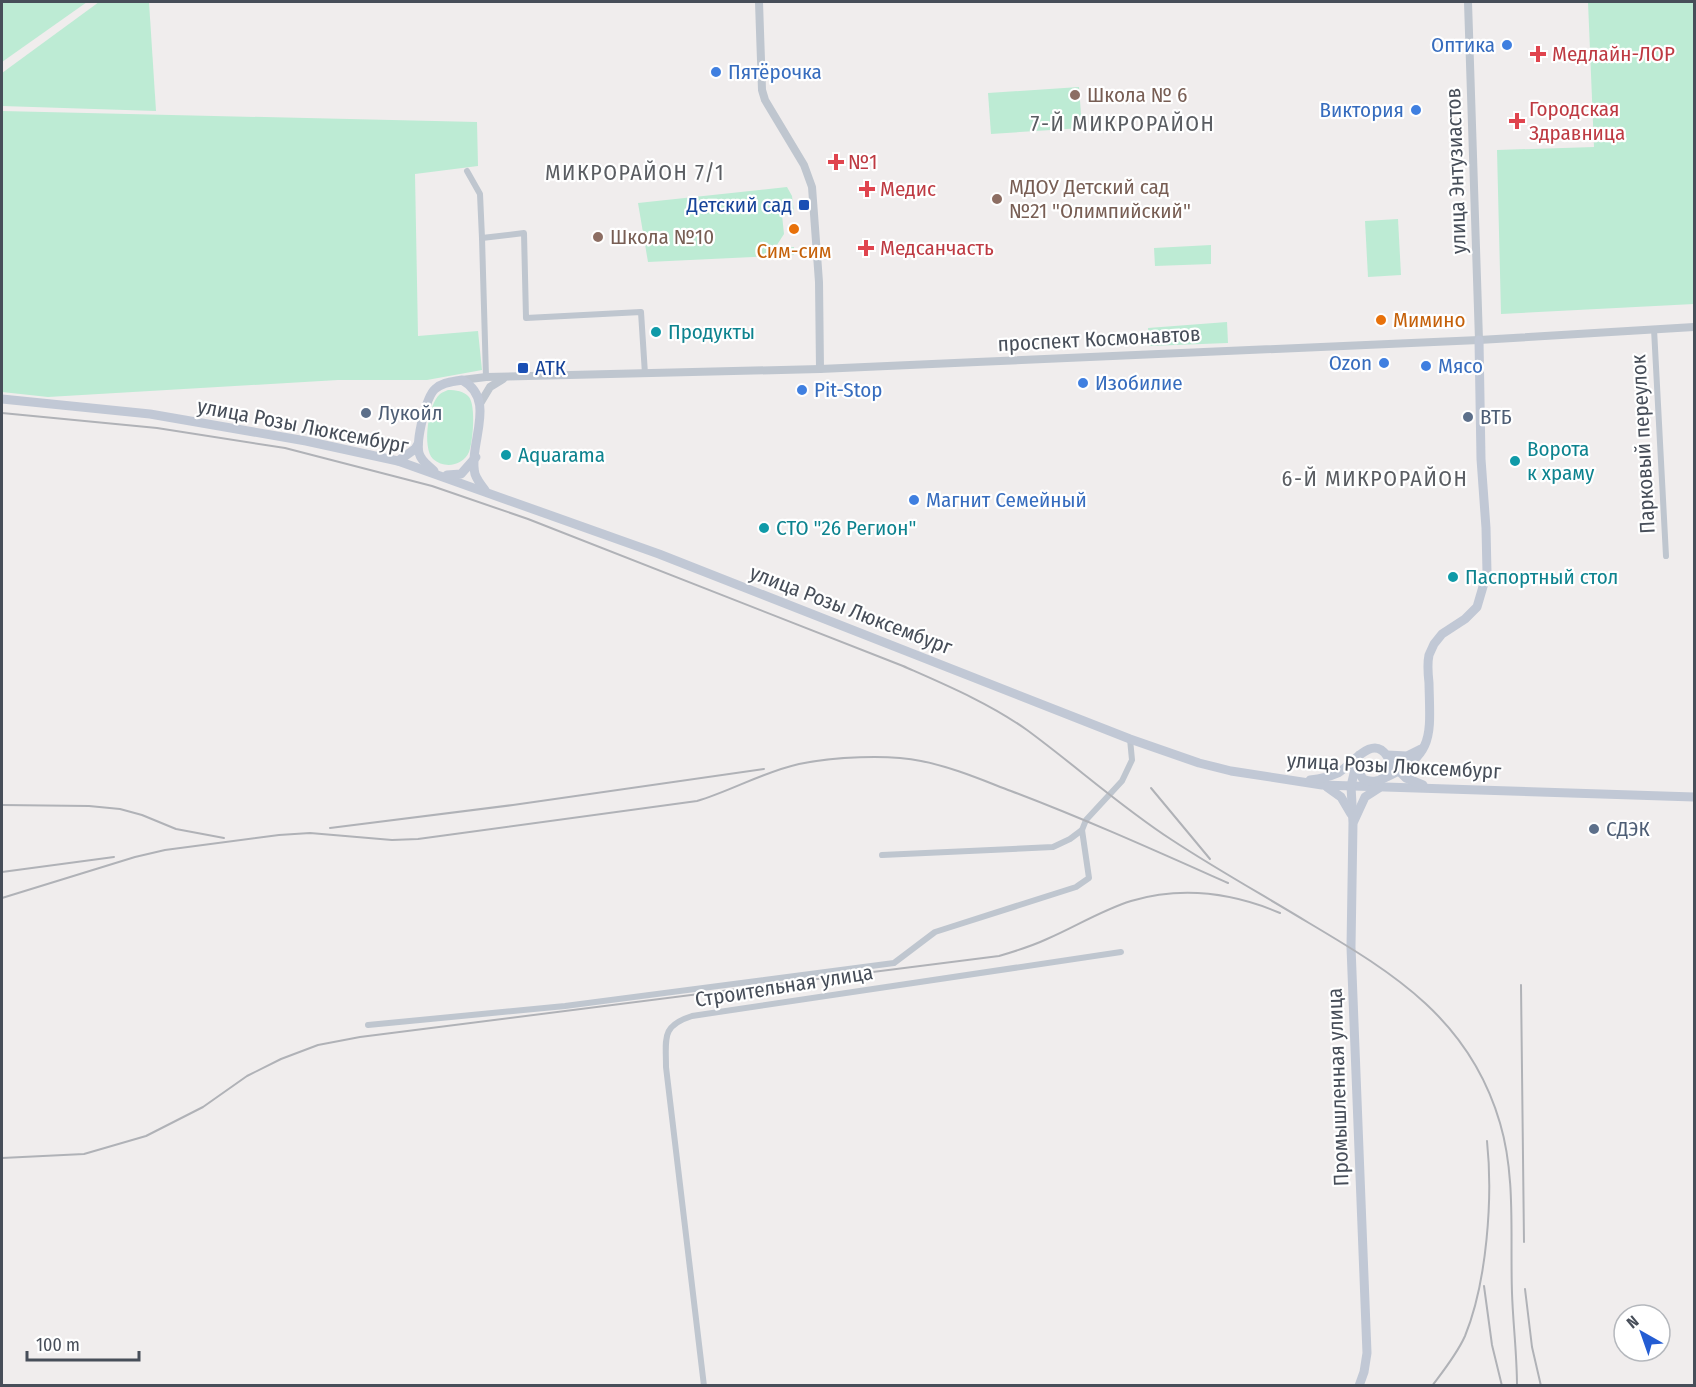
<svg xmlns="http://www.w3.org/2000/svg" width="1696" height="1387" font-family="'Fira Sans Condensed',sans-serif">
<rect width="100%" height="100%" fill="#f0eded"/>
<g fill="#bdebd4">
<polygon points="2,2 87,2 2,62"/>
<polygon points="99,2 149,2 156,111 2,106 2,73"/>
<polygon points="1588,2 1694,2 1694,304 1501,314 1497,150 1594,147"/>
<polygon points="1079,87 1082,128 991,134 988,93"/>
<polygon points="2,111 477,122 478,166 415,174 418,336 478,331 482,370 427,380 338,380 48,397 2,392"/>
<polygon points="787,187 792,196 794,213 782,215 784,234 775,248 794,247 794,255 648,262 638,203"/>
<polygon points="1398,219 1401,275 1368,277 1365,221"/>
<polygon points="1211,245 1211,264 1155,266 1154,248"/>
<polygon points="1227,322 1228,343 1149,346 1148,328"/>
<path d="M448 390C456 390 464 391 469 397 476 406 473 442 469 452 463 466 444 469 433 459 422 448 428 404 440 394 442 392 446 391 448 390Z"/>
</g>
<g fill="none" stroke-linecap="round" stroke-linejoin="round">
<g stroke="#bfc6cf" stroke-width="6">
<polyline points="467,171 480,194 482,238"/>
<polyline points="1654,329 1666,556"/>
<polyline points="486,377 482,238 524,233 526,318 641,312 645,374"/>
<polyline points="882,855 1053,847 1070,839 1082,830"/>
<polyline points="368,1025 565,1006 894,963 935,932 1076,887 1089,878 1082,830 1086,820 1122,781 1132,760 1130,739"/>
<path d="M704 1386 666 1067C666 1038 661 1026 692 1016L1121 952"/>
</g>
<g stroke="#bfc6cf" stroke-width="8">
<polyline points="759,2 762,90 765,100 804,165 812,187 819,282 820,369"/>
<polyline points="1468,2 1479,340"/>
<polyline points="462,380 486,377 820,369 977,362 1479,340 1694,327"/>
<polyline points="481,402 490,387 503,379"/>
</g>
<g stroke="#c1c8d5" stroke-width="9">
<polyline points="2,399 150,414 306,441 398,461 659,554 1130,739 1199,763 1231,771 1322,785 1694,797"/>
<polyline points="398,461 415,449 418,444"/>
<path d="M434 471C428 465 421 461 419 453 416 440 426 397 435 389 443 382 452 382 462 380 498 400 468 443 475 474 477 480 481 485 485 490"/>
<polyline points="447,475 461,474 476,457"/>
<polyline points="1387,755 1407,756 1421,749"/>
<polyline points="1356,765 1351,786 1353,823 1351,947 1367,1353 1364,1372 1359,1386"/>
<polyline points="1395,767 1406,778 1423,785"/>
<path d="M1382 779C1436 756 1430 735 1429 683 1428 674 1427 664 1429 655L1434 644 1442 634 1465 619 1477 607 1487 573 1486 528 1481 459 1479 340"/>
<path d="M1310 780C1319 779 1329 777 1338 773 1351 766 1372 733 1387 756 1398 773 1378 787 1363 779L1356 768 1359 755"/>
<polyline points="1327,787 1341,797 1351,814"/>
<polyline points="1354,821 1365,797 1379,788"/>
</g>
<g stroke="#b0b2b7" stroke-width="2">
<path d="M2 413 157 428 285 448 432 486 528 519 903 666C946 685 989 703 1027 730 1076 766 1121 807 1172 840 1216 869 1263 895 1309 923 1395 974 1470 1020 1500 1123 1516 1177 1510 1236 1512 1293 1513 1324 1517 1354 1517 1386"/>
<polyline points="1151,788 1210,859"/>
<polyline points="2,805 89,806 120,809 142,815 176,829 224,838"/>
<polyline points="330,828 513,805 764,769"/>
<polyline points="2,872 114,857"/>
<path d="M2 898 135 857 165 850 279 835 310 833 392 840 418 839 697 801C731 791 763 772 799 764 832 757 888 754 921 761 952 767 982 780 1011 791 1085 819 1156 851 1228 883"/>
<polyline points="1521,985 1524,1242"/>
<path d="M2 1158 84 1154 146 1136 203 1107 247 1076 281 1059 318 1045 360 1037 999 956C1016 951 1032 946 1047 939 1075 927 1102 910 1131 901 1182 886 1233 893 1280 913"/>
<polyline points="1484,1286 1492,1345 1502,1386"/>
<polyline points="1525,1289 1532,1347 1541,1386"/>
<path d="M1432 1386C1444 1370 1457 1354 1465 1336 1487 1282 1493 1198 1487 1141"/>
</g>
</g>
<g fill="#3f7fe0" stroke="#fff" stroke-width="2">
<circle cx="1507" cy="45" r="6"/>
<circle cx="716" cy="72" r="6"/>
<circle cx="1416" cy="110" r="6"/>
<circle cx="1384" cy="363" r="6"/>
<circle cx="1426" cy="366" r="6"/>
<circle cx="1083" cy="383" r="6"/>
<circle cx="802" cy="390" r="6"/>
<circle cx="914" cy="500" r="6"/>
</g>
<g fill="#e0444e" stroke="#fff" stroke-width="2">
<path d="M1535 45h6v6h6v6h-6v6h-6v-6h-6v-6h6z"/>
<path d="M1514 112h6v6h6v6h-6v6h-6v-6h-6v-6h6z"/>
<path d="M833 153h6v6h6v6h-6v6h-6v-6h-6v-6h6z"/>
<path d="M864 180h6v6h6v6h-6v6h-6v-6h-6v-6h6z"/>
<path d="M863 239h6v6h6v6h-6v6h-6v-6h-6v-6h6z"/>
</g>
<g fill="#8d6e63" stroke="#fff" stroke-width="2">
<circle cx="1075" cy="95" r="6"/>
<circle cx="997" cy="199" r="6"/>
<circle cx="598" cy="237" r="6"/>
</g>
<g fill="#1a4fb4" stroke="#fff" stroke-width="2">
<rect x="798" y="199" width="12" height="12" rx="3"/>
<rect x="517" y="362" width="12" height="12" rx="3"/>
</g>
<g fill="#e8710a" stroke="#fff" stroke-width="2">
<circle cx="794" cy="229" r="6"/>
<circle cx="1381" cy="320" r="6"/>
</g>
<g fill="#0f9aa8" stroke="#fff" stroke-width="2">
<circle cx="656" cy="332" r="6"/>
<circle cx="506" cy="455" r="6"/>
<circle cx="1515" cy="461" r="6"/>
<circle cx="764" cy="528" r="6"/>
<circle cx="1453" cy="577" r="6"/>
</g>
<g fill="#5c6f8a" stroke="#fff" stroke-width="2">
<circle cx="366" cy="413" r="6"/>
<circle cx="1468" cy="417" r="6"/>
<circle cx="1594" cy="829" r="6"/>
</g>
<g text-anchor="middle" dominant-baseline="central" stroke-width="4.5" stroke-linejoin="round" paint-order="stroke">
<g font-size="21" fill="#366cbe" stroke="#fff" text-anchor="start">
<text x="1495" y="45" text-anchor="end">Оптика</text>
<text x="728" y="72">Пятёрочка</text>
<text x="1404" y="110" text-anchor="end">Виктория</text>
<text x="1372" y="363" text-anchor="end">Ozon</text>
<text x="1438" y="366">Мясо</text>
<text x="1095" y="383">Изобилие</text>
<text x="814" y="390">Pit-Stop</text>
<text x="926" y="500">Магнит Семейный</text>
</g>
<g font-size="21" fill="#be3a42" stroke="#fff" text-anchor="start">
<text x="1552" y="54">Медлайн-ЛОР</text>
<text x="1529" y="109">Городская<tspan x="1529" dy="24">Здравница</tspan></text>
<text x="848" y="162">№1</text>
<text x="880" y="189">Медис</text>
<text x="880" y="248">Медсанчасть</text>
</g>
<g font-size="21" fill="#785e54" stroke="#fff" text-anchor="start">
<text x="1087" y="95">Школа № 6</text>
<text x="1009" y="187">МДОУ Детский сад<tspan x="1009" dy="24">№21 "Олимпийский"</tspan></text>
<text x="610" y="237">Школа №10</text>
</g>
<g font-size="21" fill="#474e59" stroke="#fff">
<text transform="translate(1456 171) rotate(-92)">улица Энтузиастов</text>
<text transform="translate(1099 339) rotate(-3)">проспект Космонавтов</text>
<text transform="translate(303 426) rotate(11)">улица Розы Люксембург</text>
<text transform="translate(1643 444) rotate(-93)">Парковый переулок</text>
<text transform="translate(851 610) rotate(21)">улица Розы Люксембург</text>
<text transform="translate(1394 766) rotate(3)">улица Розы Люксембург</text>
<text transform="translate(784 986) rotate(-9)">Строительная улица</text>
<text transform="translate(1338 1087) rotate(-92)">Промышленная улица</text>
</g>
<g font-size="21" fill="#164399" stroke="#fff" text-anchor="end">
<text x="792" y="205">Детский сад</text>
<text x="535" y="368" text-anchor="start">АТК</text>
</g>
<g font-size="21" fill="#c56008" stroke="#fff">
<text x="794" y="251">Сим-сим</text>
<text x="1393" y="320" text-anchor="start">Мимино</text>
</g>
<g font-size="21" fill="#0d838f" stroke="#fff" text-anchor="start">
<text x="668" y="332">Продукты</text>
<text x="1527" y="449">Ворота<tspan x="1527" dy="24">к храму</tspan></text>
<text x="518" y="455">Aquarama</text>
<text x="776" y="528">СТО "26 Регион"</text>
<text x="1465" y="577">Паспортный стол</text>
</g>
<g font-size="21" fill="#4e5e75" stroke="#fff" text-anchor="start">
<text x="378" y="413">Лукойл</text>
<text x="1480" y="417">ВТБ</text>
<text x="1606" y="829">СДЭК</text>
</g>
<g font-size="22" letter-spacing="1.5" fill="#5a5d62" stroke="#fff">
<text x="1123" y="123">7-Й МИКРОРАЙОН</text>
<text x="635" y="172">МИКРОРАЙОН 7/1</text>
<text x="1375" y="478">6-Й МИКРОРАЙОН</text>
</g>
</g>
<rect width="1696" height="1387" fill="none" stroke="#474e59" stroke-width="6"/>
<g transform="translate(1642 1333) rotate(320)"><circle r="28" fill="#ffffff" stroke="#b5b8bd" stroke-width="1.5"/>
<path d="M0-4.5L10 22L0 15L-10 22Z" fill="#245dd3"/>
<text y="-9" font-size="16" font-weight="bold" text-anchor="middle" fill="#474e59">N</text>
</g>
<path d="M27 1351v9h112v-9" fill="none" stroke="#474e59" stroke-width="3"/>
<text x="36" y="1351" font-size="18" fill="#474e59" stroke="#ffffff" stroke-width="4.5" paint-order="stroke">100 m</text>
</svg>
